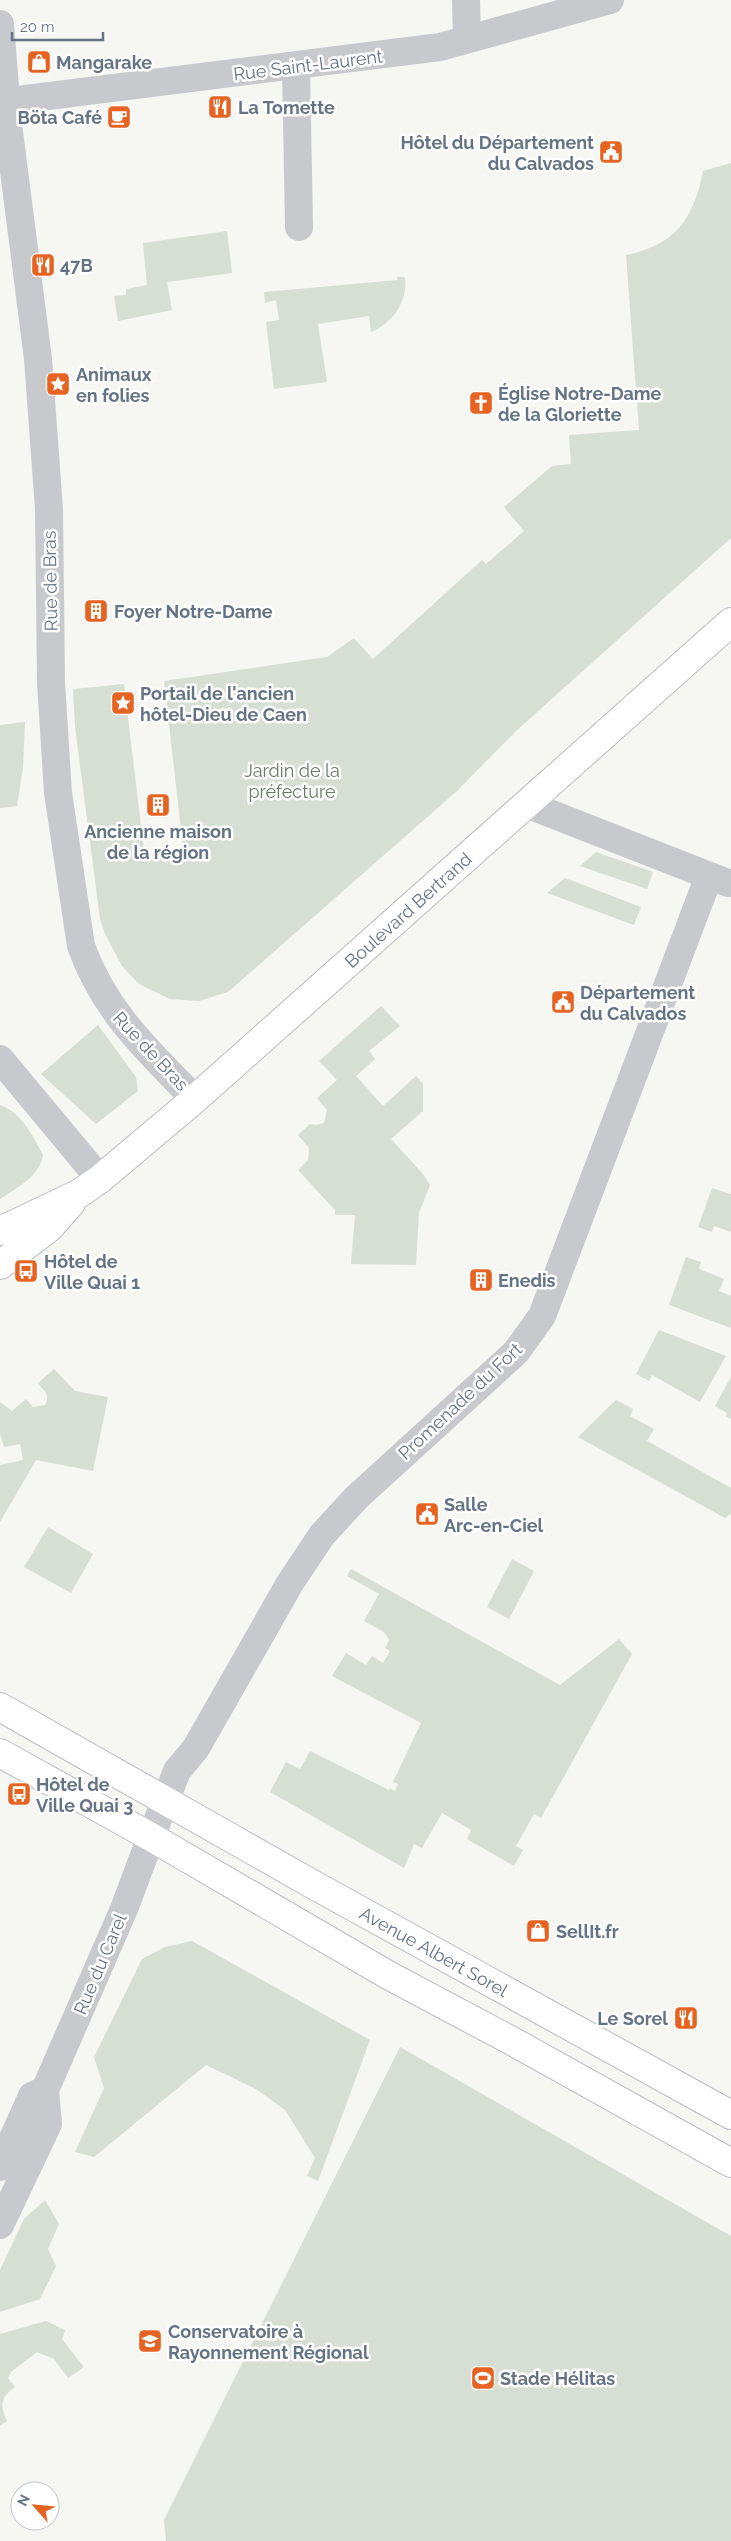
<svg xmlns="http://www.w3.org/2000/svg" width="731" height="2541" font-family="Raleway,sans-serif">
<rect width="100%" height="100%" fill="#f6f6f3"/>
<g fill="#d7ded4">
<path d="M731 163V538L516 731 457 791 228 992 199 1001 170 999 139 984 122 966 105 934 100 919 75 727 73 689 124 684 145 859 184 856 164 681 327 657 354 638 373 659 482 560 486 564 524 531 504 507 552 466 571 464 569 435 639 430 626 255C676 245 694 218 703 171Z"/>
<polygon points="227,231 232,273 167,282 172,310 118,321 114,296 126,295 126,289 147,285 143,243"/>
<path d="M397 277H405C408 301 393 323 371 332L369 316 318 324 327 382 274 389 266 322 279 320 276 300 265 303 264 292 398 280Z"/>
<polygon points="25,722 23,768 17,806 0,808 0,725"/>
<polygon points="596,852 653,872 647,889 580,866"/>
<polygon points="565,878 641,907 634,925 547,893"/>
<polygon points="381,1006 400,1026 369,1051 375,1059 356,1076 383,1106 416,1076 423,1084 423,1111 391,1139 423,1174 430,1185 419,1213 416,1265 351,1264 355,1215 335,1215 335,1210 298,1170 308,1160 309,1148 298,1135 310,1124 316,1125 324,1123 327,1110 317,1098 337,1080 319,1061"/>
<polygon points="98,1025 136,1077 138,1091 96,1124 41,1074"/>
<path d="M0 1105C21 1112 33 1136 43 1155 39 1177 18 1187 0 1199Z"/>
<polygon points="712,1188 731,1194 731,1232 714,1226 712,1232 698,1227"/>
<polygon points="686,1257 701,1262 699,1269 724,1279 719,1291 731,1296 731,1328 669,1305"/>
<polygon points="659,1330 726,1356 700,1402 652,1375 649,1381 636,1374"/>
<path d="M54 1369 75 1391 108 1397 93 1471 36 1460 0 1522V1465L23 1460 20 1444 4 1447 0 1434V1402L12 1411 26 1399 33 1407 45 1405C51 1395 44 1391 38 1383Z"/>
<polygon points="731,1377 731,1419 726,1416 727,1413 715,1406"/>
<polygon points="616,1400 633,1409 630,1416 654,1429 647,1441 731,1488 731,1513 725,1518 578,1437"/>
<polygon points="48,1527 93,1554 71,1593 24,1567"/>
<polygon points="512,1559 534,1571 509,1619 487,1607"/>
<polygon points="351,1569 560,1685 619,1639 632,1654 541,1818 534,1814 516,1846 523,1850 514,1866 467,1839 471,1830 442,1813 422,1848 414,1844 404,1868 270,1792 286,1762 300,1769 310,1751 389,1790 390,1788 395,1791 398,1784 393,1782 421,1723 332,1676 346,1653 366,1665 372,1656 383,1663 390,1651 385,1648 389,1640 384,1632 364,1621 379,1594 347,1576"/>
<polygon points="192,1941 370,2040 318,2181 307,2176 315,2158 285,2110 256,2089 206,2065 94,2157 75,2152 104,2088 94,2057 142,1959 165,1947"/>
<polygon points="400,2047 731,2236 731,2541 166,2541 164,2520"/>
<polygon points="45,2200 59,2224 48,2249 56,2266 40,2299 0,2312 0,2270 24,2219"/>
<path d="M46 2321 65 2330 62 2339 84 2367 68 2378 54 2359 37 2352 11 2372 8 2378 15 2387C0 2398 0 2405 7 2421L0 2426V2334Z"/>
</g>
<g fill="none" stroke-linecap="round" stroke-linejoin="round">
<defs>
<g id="secondary">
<path id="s1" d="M0 1231 80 1193 100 1179 195 1099 731 622"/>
<polyline points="0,1265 49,1228 71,1203"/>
<path id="s2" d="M0 1707 314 1885 731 2115"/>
<polyline points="0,1753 151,1837 388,1975 512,2041 731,2163"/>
</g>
</defs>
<use href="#secondary" stroke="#b9bcc1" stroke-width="30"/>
<g stroke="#c7c9cd" stroke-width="28">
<polyline points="466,0 467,39"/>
<path d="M0 24 8 124 38 359 49 509 51 682 58 793 81 946C105 1012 147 1050 195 1099"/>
<polyline points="296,66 299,227"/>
<polyline points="0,102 440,47 610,0"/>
<polyline points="526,804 728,883"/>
<polyline points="0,1059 100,1179"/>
<polyline points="151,1837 177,1771 196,1748 290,1583 322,1535 356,1498 516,1352 542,1316 709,876"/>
</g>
<g stroke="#c7c9cd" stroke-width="28">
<polyline points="0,2167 32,2096 45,2090"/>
<polyline points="0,2225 48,2124 45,2090 124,1909 151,1837"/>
</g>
<use href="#secondary" stroke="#fff" stroke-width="28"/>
</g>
<defs>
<symbol id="shop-square" viewBox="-11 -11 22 22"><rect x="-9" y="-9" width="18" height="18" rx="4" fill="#e76322" stroke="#fff"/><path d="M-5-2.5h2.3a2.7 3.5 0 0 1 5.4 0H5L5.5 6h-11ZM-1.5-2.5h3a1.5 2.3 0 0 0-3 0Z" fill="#fff"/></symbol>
<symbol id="restaurant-square" viewBox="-11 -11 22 22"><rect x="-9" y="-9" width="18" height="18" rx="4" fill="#e76322" stroke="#fff"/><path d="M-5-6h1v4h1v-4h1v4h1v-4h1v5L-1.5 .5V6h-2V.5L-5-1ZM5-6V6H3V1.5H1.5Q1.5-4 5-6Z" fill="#fff"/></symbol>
<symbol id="cafe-square" viewBox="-11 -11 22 22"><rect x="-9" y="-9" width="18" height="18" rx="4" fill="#e76322" stroke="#fff"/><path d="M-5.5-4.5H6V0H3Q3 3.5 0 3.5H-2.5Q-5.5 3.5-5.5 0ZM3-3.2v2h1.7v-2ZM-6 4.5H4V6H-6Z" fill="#fff"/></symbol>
<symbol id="civic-square" viewBox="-11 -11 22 22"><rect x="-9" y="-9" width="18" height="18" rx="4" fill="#e76322" stroke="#fff"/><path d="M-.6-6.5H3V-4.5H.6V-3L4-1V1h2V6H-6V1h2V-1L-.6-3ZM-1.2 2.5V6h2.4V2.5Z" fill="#fff"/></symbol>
<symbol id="sight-square" viewBox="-11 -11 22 22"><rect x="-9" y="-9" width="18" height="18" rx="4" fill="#e76322" stroke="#fff"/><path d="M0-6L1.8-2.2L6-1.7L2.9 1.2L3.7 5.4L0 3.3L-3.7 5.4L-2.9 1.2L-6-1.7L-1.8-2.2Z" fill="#fff"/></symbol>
<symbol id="church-square" viewBox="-11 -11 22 22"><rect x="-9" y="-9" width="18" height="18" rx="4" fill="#e76322" stroke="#fff"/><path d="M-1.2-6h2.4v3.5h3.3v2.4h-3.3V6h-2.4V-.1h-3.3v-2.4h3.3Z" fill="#fff"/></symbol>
<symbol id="building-square" viewBox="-11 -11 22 22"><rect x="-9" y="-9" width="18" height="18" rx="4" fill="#e76322" stroke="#fff"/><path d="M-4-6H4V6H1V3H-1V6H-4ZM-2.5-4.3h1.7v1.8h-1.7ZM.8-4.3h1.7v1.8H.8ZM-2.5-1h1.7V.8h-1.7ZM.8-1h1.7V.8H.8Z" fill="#fff"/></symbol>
<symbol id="bus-square" viewBox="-11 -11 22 22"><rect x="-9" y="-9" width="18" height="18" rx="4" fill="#e76322" stroke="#fff"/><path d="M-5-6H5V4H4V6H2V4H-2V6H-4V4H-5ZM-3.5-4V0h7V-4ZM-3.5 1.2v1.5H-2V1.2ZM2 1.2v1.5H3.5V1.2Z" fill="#fff"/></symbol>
<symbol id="university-square" viewBox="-11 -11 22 22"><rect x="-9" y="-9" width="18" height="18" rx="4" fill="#e76322" stroke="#fff"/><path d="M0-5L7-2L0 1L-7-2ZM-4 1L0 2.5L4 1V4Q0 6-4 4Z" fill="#fff"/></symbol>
<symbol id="stadium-square" viewBox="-11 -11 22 22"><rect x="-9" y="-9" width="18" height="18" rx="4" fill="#e76322" stroke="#fff"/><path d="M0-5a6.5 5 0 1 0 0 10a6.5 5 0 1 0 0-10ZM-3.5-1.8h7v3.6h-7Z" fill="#fff"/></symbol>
</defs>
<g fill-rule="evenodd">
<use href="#shop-square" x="25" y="48" width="28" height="28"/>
<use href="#restaurant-square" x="206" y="93" width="28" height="28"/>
<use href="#cafe-square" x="105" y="103" width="28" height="28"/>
<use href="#civic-square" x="597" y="138" width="28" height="28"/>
<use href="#restaurant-square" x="29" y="251" width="28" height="28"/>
<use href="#sight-square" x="44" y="370" width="28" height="28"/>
<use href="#church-square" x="467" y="389" width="28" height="28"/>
<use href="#building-square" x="82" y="597" width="28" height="28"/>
<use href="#sight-square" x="109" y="689" width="28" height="28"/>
<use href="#building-square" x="144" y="791" width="28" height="28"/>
<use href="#civic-square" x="549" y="988" width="28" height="28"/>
<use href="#bus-square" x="12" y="1257" width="28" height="28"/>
<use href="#building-square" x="467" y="1266" width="28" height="28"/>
<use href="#civic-square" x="413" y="1500" width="28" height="28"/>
<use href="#bus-square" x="5" y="1780" width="28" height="28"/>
<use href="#shop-square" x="524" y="1917" width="28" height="28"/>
<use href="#restaurant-square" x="672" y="2004" width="28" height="28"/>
<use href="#university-square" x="136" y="2327" width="28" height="28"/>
<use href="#stadium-square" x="469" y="2364" width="28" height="28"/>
</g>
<g text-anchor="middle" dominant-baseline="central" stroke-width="5" stroke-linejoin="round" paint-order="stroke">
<g font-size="18" font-weight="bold" fill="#657385" stroke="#fff" text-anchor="start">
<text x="56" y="62">Mangarake</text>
<text x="238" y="107">La Tomette</text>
<text x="102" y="117" text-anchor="end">Böta Café</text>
<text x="594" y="142" text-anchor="end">Hôtel du Département<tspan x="594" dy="21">du Calvados</tspan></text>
<text x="60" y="265">47B</text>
<text x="76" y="374">Animaux<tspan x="76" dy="21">en folies</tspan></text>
<text x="498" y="393">Église Notre-Dame<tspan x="498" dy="21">de la Gloriette</tspan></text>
<text x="114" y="611">Foyer Notre-Dame</text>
<text x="140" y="693">Portail de l'ancien<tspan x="140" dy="21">hôtel-Dieu de Caen</tspan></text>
<text x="158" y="831" text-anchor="middle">Ancienne maison<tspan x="158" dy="21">de la région</tspan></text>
<text x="580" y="992">Département<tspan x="580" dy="21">du Calvados</tspan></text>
<text x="44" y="1261">Hôtel de<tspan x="44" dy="21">Ville Quai 1</tspan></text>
<text x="498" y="1280">Enedis</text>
<text x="444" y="1504">Salle<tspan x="444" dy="21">Arc-en-Ciel</tspan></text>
<text x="36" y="1784">Hôtel de<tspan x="36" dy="21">Ville Quai 3</tspan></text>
<text x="556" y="1931">SellIt.fr</text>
<text x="668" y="2018" text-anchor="end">Le Sorel</text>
<text x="168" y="2331">Conservatoire à<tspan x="168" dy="21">Rayonnement Régional</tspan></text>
<text x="500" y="2378">Stade Hélitas</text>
</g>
<g font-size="18" fill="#657385" stroke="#fff">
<text transform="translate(308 65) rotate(-7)">Rue Saint-Laurent</text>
<text transform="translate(50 581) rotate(-91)">Rue de Bras</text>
<text stroke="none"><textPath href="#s1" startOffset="522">Boulevard Bertrand</textPath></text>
<text transform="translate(151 1051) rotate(47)">Rue de Bras</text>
<text transform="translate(460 1401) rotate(-43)">Promenade du Fort</text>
<text stroke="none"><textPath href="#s2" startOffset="498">Avenue Albert Sorel</textPath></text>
<text transform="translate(100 1964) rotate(-67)">Rue du Carel</text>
</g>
<g font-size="18" fill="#667c64" stroke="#fff">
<text x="292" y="770">Jardin de la<tspan x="292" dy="21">préfecture</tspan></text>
</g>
</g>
<g transform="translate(35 2506) rotate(297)"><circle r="24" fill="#ffffff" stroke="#c1c7ce"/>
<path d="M0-4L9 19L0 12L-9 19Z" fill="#e76322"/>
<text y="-8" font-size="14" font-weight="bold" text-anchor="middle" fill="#657385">N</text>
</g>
<path d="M12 32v8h91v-8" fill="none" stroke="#657385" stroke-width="2.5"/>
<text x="20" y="32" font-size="15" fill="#657385" stroke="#ffffff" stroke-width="4" paint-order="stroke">20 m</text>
</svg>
